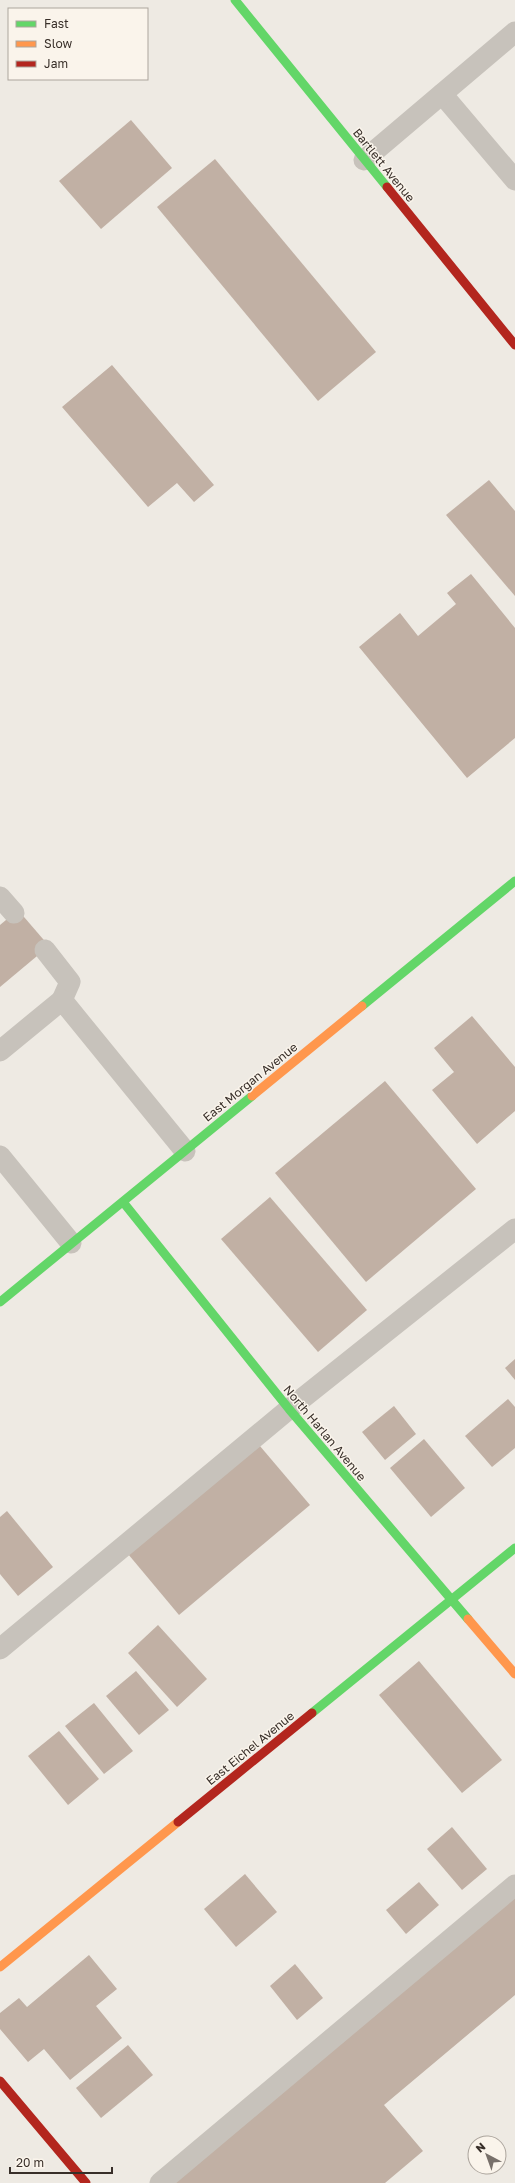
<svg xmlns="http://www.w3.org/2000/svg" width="515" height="2183" font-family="'Golos Text',sans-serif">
<rect width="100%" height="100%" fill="#eeeae3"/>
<g fill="#c1b0a4">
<polygon points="131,120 172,168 101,229 59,181"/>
<polygon points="215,159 376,352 318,401 157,207"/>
<polygon points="112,365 214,485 194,502 177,483 148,507 62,407"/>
<polygon points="489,480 515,511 515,596 446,515"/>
<polygon points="471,574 515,628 515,738 467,778 359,647 400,613 418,636 456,604 447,593"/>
<polygon points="18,910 49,946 0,987 0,925"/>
<polygon points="472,1016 515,1067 515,1111 477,1144 432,1090 454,1072 434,1048"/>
<polygon points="385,1081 476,1189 366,1282 275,1173"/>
<polygon points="270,1197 367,1310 318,1352 221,1239"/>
<polygon points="515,1359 515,1380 505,1368"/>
<polygon points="508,1399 515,1407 515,1448 492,1467 465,1436"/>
<polygon points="394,1406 416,1434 385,1460 362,1432"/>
<polygon points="254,1439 310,1505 179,1615 123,1548"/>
<polygon points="424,1439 465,1488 431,1517 390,1468"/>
<polygon points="7,1511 53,1567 18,1596 0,1574 0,1517"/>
<polygon points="158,1625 207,1679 177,1707 128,1653"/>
<polygon points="419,1661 502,1760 462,1793 379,1695"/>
<polygon points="136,1671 169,1710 139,1735 106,1696"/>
<polygon points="94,1703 133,1751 104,1774 65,1726"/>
<polygon points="59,1731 99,1779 68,1805 28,1756"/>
<polygon points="452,1827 487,1869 462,1890 427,1849"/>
<polygon points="245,1874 277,1912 236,1947 204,1909"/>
<polygon points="419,1882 439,1905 406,1934 386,1910"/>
<polygon points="515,1887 515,1995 384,2105 423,2151 385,2183 163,2183"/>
<polygon points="89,1955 117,1989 96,2006 122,2038 70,2080 44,2049 28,2062 0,2029 0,2013 19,1998 27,2007"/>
<polygon points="295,1964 323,1998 297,2020 270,1986"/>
<polygon points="128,2045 153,2075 101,2118 76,2088"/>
</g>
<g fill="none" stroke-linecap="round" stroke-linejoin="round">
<g stroke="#c7c2bb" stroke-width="21">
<polyline points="442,94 515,180"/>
<polyline points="364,160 515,32"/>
<polyline points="0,897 14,913"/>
<polyline points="45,950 70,982 62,1000"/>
<polyline points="0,1051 62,1000 185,1151"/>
<polyline points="0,1156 71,1243"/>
<polyline points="0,1649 289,1409 515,1229"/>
<polyline points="160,2183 515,1885"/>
</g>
<g stroke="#63d668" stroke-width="9">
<polyline points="235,0 387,187"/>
<polyline points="362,1006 515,881"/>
<polyline points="123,1202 289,1409 468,1619"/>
<polyline points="0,1302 252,1096"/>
<polyline points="312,1713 515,1548"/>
</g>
<g stroke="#ff974d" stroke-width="9">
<polyline points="252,1096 362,1006"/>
<polyline points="468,1619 515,1674"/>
<polyline points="0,1967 178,1822"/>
</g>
<g stroke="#b3261e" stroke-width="9">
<polyline points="387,187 515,345"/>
<polyline points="178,1822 312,1713"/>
<polyline points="0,2081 86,2183"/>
</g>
</g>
<g text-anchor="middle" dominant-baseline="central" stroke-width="3" stroke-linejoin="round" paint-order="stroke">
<g font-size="12" fill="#382f29" stroke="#faf4eb">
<text transform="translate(384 165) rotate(51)">Bartlett Avenue</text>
<text transform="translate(250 1082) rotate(-39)">East Morgan Avenue</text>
<text transform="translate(325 1433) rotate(50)">North Harlan Avenue</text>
<text transform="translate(250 1748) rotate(-39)">East Eichel Avenue</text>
</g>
</g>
<rect x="8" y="8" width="140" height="72" fill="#faf4eb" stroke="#aca59d"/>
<rect x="16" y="21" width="20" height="6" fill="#63d668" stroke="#aca59d"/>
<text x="44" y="28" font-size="12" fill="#382f29">Fast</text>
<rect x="16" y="41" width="20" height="6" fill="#ff974d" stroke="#aca59d"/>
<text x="44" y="48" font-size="12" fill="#382f29">Slow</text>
<rect x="16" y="61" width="20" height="6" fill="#b3261e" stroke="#aca59d"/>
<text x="44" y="68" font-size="12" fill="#382f29">Jam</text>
<g transform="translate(487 2155) rotate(319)"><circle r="19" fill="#faf4eb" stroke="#aca59d"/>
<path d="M0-3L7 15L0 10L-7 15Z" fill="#78706a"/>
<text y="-6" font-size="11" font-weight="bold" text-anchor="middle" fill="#382f29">N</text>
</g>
<path d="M10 2167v6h102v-6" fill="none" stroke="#382f29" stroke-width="2"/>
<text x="16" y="2167" font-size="12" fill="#382f29" stroke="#faf4eb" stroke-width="3" paint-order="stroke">20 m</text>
</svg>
